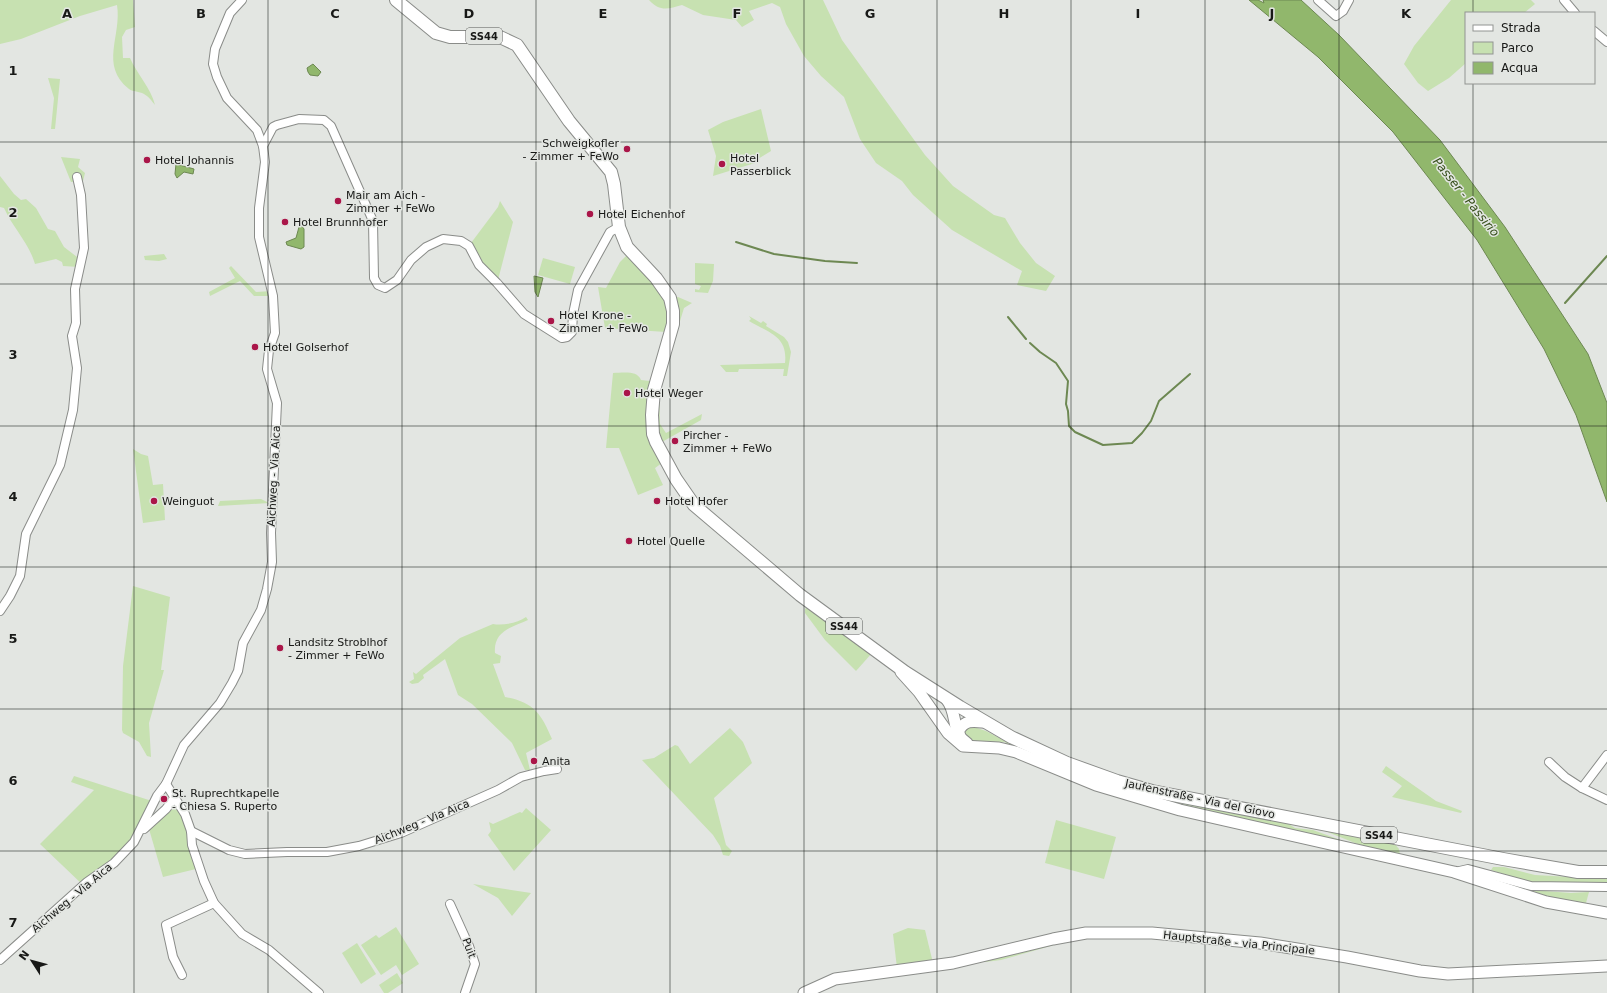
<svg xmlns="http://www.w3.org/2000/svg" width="1607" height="993" font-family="'DejaVu Sans',sans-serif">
<rect width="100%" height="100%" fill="#e3e6e2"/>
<g fill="#c7e1b1">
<path d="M0 0H133L135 27 126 30 122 37 123 58H130C137 74 151 88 155 105 152 101 148 96 144 94 139 91 133 92 129 89 99 65 122 36 117 5L80 16 21 39 0 44Z"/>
<path d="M649 0H823L842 40 925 155 953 186 994 215 1005 218 1020 243 1036 263 1055 276 1046 291 1017 285 1022 271 952 230 913 195 902 181 876 163 860 139 844 97 821 76 804 56 786 24 780 7 772 3 749 11 754 20 742 27 736 20 703 15 682 5C668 9 660 12 649 0Z"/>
<polygon points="1451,0 1531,0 1535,4 1524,13 1466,13 1466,63 1449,78 1428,91 1418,83 1404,64 1414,46"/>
<polygon points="48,78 60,79 55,129 51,129 54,98"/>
<polygon points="761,109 771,151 758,159 755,163 713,176 716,156 708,130 723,122"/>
<polygon points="61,157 80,159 78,167 85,173 83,181 71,182"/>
<path d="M0 176 14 194 21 200 26 199 36 208 48 229 55 231 64 247 81 260 79 267 63 266 62 262 56 259 35 264C29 243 13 228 4 208L0 207Z"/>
<polygon points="500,201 513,222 498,280 482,265 471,243 498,207"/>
<polygon points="164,254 167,259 159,261 145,260 144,256"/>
<path d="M627 255C650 281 674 293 666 332L605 328 598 287 606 288 620 262Z"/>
<polygon points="543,258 575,267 570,284 538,275"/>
<polygon points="695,263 714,264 713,281 708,293 695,292 695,289 699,290 701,286 695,284"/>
<polygon points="231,266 256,292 272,291 273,296 254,296 240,281 210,296 209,292 235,278 229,268"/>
<polygon points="678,297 692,303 684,308 659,390 660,424 666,433 702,414 701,420 662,442 659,437 657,399 675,298"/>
<path d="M749 316 761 323 763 321 767 324 766 326 784 337 788 342 791 352 787 376H783L784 369H739L738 372H726L720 365 785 363C788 336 769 333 749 321L751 319Z"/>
<path d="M613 373C623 373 637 370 641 380L650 381 648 393V435L649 442 662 463 655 468 663 485 638 495 619 448H606Z"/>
<polygon points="133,449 141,454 148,456 153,485 163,484 165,520 143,523"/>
<polygon points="261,499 269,503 218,506 220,501"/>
<polygon points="133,586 170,597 161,670 164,670 149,723 151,757 147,756 139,742 123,733 122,730 123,666"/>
<polygon points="808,606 872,653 856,671 825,640 805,613 805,609"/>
<path d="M526 617 528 620C512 627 493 631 495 653L501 656 500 663 493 664 505 697C533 702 541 713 552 739L526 753 530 770H525L512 743 472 704 458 695 445 659 423 675 424 678 418 683 412 684 409 682 414 679 413 672 416 674 460 638 493 624C502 626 518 623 526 617Z"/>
<polygon points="971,726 986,731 1016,747 1008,746 1005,742 969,741 963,737 965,727"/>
<polygon points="730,728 743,742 752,763 714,798 726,845 732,851 729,856 723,855 720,846 713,835 642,760 654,758 675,745 678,746 690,764"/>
<polygon points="1386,766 1436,801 1462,811 1461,813 1392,797 1402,786 1382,772"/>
<polygon points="74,776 155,802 134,842 84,886 40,844 94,790 71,782"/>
<polygon points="1142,794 1284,821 1295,828 1313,830 1368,850 1170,804"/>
<polygon points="177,805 186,829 196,869 163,877 149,829"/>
<polygon points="526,808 551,830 514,871 488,835 491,831 489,822 493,824 520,812 522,813"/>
<polygon points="1056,820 1116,837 1104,879 1045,863"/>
<polygon points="1320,829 1394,843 1399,849 1400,855 1380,853"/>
<polygon points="1493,867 1504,867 1535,875 1607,879 1607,885 1534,884 1491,870"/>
<polygon points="473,884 531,893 512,916 498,898"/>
<polygon points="1531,890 1571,893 1589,892 1586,903 1563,901 1532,894"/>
<polygon points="396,927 419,964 402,975 396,965 381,975 361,945 376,935 379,938"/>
<polygon points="908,928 925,930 933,963 897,968 893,934"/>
<polygon points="1053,939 1054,945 1001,960 985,962 985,958"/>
<polygon points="357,943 376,974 361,984 342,953"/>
<polygon points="397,973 403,983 388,993 384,993 379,985"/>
</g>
<g fill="#91b76c" stroke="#6d8852">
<polygon points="1249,0 1258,0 1264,3 1263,0 1301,0 1339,35 1440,140 1505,227 1588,354 1607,403 1607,502 1576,415 1544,349 1477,240 1393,132 1318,57"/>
<polygon points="313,64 321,72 318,76 310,75 308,72 307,68"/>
<polygon points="176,164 194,169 193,174 184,172 177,178 175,174"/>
<polygon points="302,226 304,229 304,247 301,249 287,245 286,242 296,238 299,227"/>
<polygon points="534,276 543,278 538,297 535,292"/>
</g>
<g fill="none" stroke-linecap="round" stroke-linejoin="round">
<g stroke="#6d8852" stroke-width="2">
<polyline points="736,242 774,254 825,261 857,263"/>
<polyline points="1565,303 1607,256"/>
<polyline points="1008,317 1026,339"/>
<polyline points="1030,343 1040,352 1056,363 1068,381 1066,404 1068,411 1069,426 1075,432 1103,445 1132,443 1142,433 1151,421 1159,401 1190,374"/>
</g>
<defs>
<g id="street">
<polyline points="1318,0 1336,16 1343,11 1349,0"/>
<polyline points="1564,0 1575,13"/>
<polyline points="1594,31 1607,42"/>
<polyline points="263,146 273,127 277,125 299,119 324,120 331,126 373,221 374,278 378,285 385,288 397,280 411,260 426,247 443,239 461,241 469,246 479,265 497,283 524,314 562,338 567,337 572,332 573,314 578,290 610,232 619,227"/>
<polyline points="0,611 10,596 20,576 26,534 60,465 73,410 77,368 72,336 76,323 75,289 84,248 81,195 77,177"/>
<polyline points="1607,755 1582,788 1607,800"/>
<polyline points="1549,762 1565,777 1582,788"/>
<polyline points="166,784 185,814 191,831 192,845 204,881 214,903 242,934 269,950 319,993"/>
<polyline points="144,829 166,809 175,797"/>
<polyline points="191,831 229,850 245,854 287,852 327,852 359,846 401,833 498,790 521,777 544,771 557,769"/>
<polyline points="1455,872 1468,869 1531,886 1607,887"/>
<polyline points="450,904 469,946 475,964 465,993"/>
<polyline points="0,960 87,882 114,863 134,842 157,796 166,784 184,745 220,703 232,683 238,671 243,643 261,610 267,589 272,562 271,533 277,403 267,369 269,350 275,333 273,296 259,237 259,208 265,162 263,146 257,130 227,98 217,77 213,64 215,49 230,13 242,0"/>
<polyline points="182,975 173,957 166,925 214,903"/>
</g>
<g id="secondary">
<polyline points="901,672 919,692 948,733 963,746 999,748 1016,752 1096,785 1180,810 1454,872 1546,902 1607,913"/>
<path d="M947 700C958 713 951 734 967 743"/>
<path d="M959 736V730C965 720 972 721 983 722"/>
<polyline points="804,993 835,979 953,963 1053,939 1086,933 1152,933 1260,943 1347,957 1420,971 1448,974 1607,966"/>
</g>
<polyline id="primary" points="396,0 436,33 450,37 500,37 517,45 569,121 611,172 614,184 619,227 627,247 656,278 670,298 673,311 673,324 654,390 652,415 653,434 656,442 676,479 694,505 800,595 905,672 960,707 1011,737 1067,763 1117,781 1152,791 1503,859 1578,872 1607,872"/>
</defs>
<use href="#street" stroke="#8a8c89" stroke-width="10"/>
<use href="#secondary" stroke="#8a8c89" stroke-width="13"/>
<use href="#primary" stroke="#8a8c89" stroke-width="14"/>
<use href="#street" stroke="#fff" stroke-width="8"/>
<use href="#secondary" stroke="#fff" stroke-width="11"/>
<use href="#primary" stroke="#fff" stroke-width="12"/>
</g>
<path fill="none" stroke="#181917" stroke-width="1" stroke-opacity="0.55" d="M134 0V993M268 0V993M402 0V993M536 0V993M670 0V993M804 0V993M937 0V993M1071 0V993M1205 0V993M1339 0V993M1473 0V13M1473 83V993M0 142H1607M0 284H1607M0 426H1607M0 567H1607M0 709H1607M0 851H1607"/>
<g fill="#aa1649" stroke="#e3e6e2" stroke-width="1.5">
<circle cx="627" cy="149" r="4"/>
<circle cx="147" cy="160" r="4"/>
<circle cx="722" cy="164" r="4"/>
<circle cx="338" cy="201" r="4"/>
<circle cx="590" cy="214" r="4"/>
<circle cx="285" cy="222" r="4"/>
<circle cx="551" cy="321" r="4"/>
<circle cx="255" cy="347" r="4"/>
<circle cx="627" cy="393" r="4"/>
<circle cx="675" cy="441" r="4"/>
<circle cx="154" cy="501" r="4"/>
<circle cx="657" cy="501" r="4"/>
<circle cx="629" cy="541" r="4"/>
<circle cx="280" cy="648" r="4"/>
<circle cx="534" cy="761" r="4"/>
<circle cx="164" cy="799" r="4"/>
</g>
<g text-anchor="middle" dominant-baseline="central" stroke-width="3" stroke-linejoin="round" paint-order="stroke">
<g fill="#e3e6e2" stroke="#555654" stroke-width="1">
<rect x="466" y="28" width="36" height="16" rx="3"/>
<rect x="826" y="618" width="36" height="16" rx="3"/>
<rect x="1361" y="827" width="36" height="16" rx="3"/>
</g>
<g font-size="10" font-weight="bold" fill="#181917">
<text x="484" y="36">SS44</text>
<text x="844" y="626">SS44</text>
<text x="1379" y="835">SS44</text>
</g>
<g font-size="11" fill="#181917" stroke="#e3e6e2" text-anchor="start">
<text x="619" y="143" text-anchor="end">Schweigkofler<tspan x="619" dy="13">- Zimmer + FeWo</tspan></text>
<text x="730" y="158">Hotel<tspan x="730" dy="13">Passerblick</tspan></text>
<text x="155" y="160">Hotel Johannis</text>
<text x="346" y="195">Mair am Aich -<tspan x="346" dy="13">Zimmer + FeWo</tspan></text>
<text x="598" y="214">Hotel Eichenhof</text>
<text x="293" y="222">Hotel Brunnhofer</text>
<text x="559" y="315">Hotel Krone -<tspan x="559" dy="13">Zimmer + FeWo</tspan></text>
<text x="263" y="347">Hotel Golserhof</text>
<text x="635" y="393">Hotel Weger</text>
<text x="683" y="435">Pircher -<tspan x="683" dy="13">Zimmer + FeWo</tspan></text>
<text x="162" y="501">Weinguot</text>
<text x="665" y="501">Hotel Hofer</text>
<text x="637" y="541">Hotel Quelle</text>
<text x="288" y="642">Landsitz Stroblhof<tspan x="288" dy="13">- Zimmer + FeWo</tspan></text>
<text x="542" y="761">Anita</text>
<text x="172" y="793">St. Ruprechtkapelle<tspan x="172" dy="13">- Chiesa S. Ruperto</tspan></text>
</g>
<g font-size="11" fill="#181917" stroke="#e3e6e2">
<text transform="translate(274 476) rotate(-87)">Aichweg - Via Aica</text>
<text transform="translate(1200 799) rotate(12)">Jaufenstraße - Via del Giovo</text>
<text transform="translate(422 822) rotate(-22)">Aichweg - Via Aica</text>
<text transform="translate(72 898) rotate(-40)">Aichweg - Via Aica</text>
<text transform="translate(1239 943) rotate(6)">Hauptstraße - via Principale</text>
<text transform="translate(469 948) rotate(70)">Puit</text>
</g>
<g font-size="12" font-style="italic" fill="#354e19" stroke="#e3e6e2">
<text transform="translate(1466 197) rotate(51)">Passer - Passirio</text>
</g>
</g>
<g font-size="13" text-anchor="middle" font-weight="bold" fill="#181917" stroke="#e3e6e2" stroke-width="3" stroke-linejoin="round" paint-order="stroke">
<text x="67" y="18">A</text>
<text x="201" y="18">B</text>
<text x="335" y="18">C</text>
<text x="469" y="18">D</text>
<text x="603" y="18">E</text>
<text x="737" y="18">F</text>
<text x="870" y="18">G</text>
<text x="1004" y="18">H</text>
<text x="1138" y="18">I</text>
<text x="1272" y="18">J</text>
<text x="1406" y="18">K</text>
<text x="13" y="75">1</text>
<text x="13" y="217">2</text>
<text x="13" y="359">3</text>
<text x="13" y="501">4</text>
<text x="13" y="643">5</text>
<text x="13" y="785">6</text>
<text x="13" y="927">7</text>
</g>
<rect x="1465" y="12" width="130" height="72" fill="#e3e6e2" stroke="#929491"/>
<rect x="1473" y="25" width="20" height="6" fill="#ffffff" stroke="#929491"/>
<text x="1501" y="32" font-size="12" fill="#181917">Strada</text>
<rect x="1473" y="42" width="20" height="12" fill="#c7e1b1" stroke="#929491"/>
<text x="1501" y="52" font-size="12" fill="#181917">Parco</text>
<rect x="1473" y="62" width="20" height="12" fill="#91b76c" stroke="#929491"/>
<text x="1501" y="72" font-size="12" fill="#181917">Acqua</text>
<g transform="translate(32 961) rotate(306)" stroke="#e3e6e2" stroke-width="3" paint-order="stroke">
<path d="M0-3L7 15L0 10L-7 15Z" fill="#181917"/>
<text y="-6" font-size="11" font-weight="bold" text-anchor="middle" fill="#181917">N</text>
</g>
</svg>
